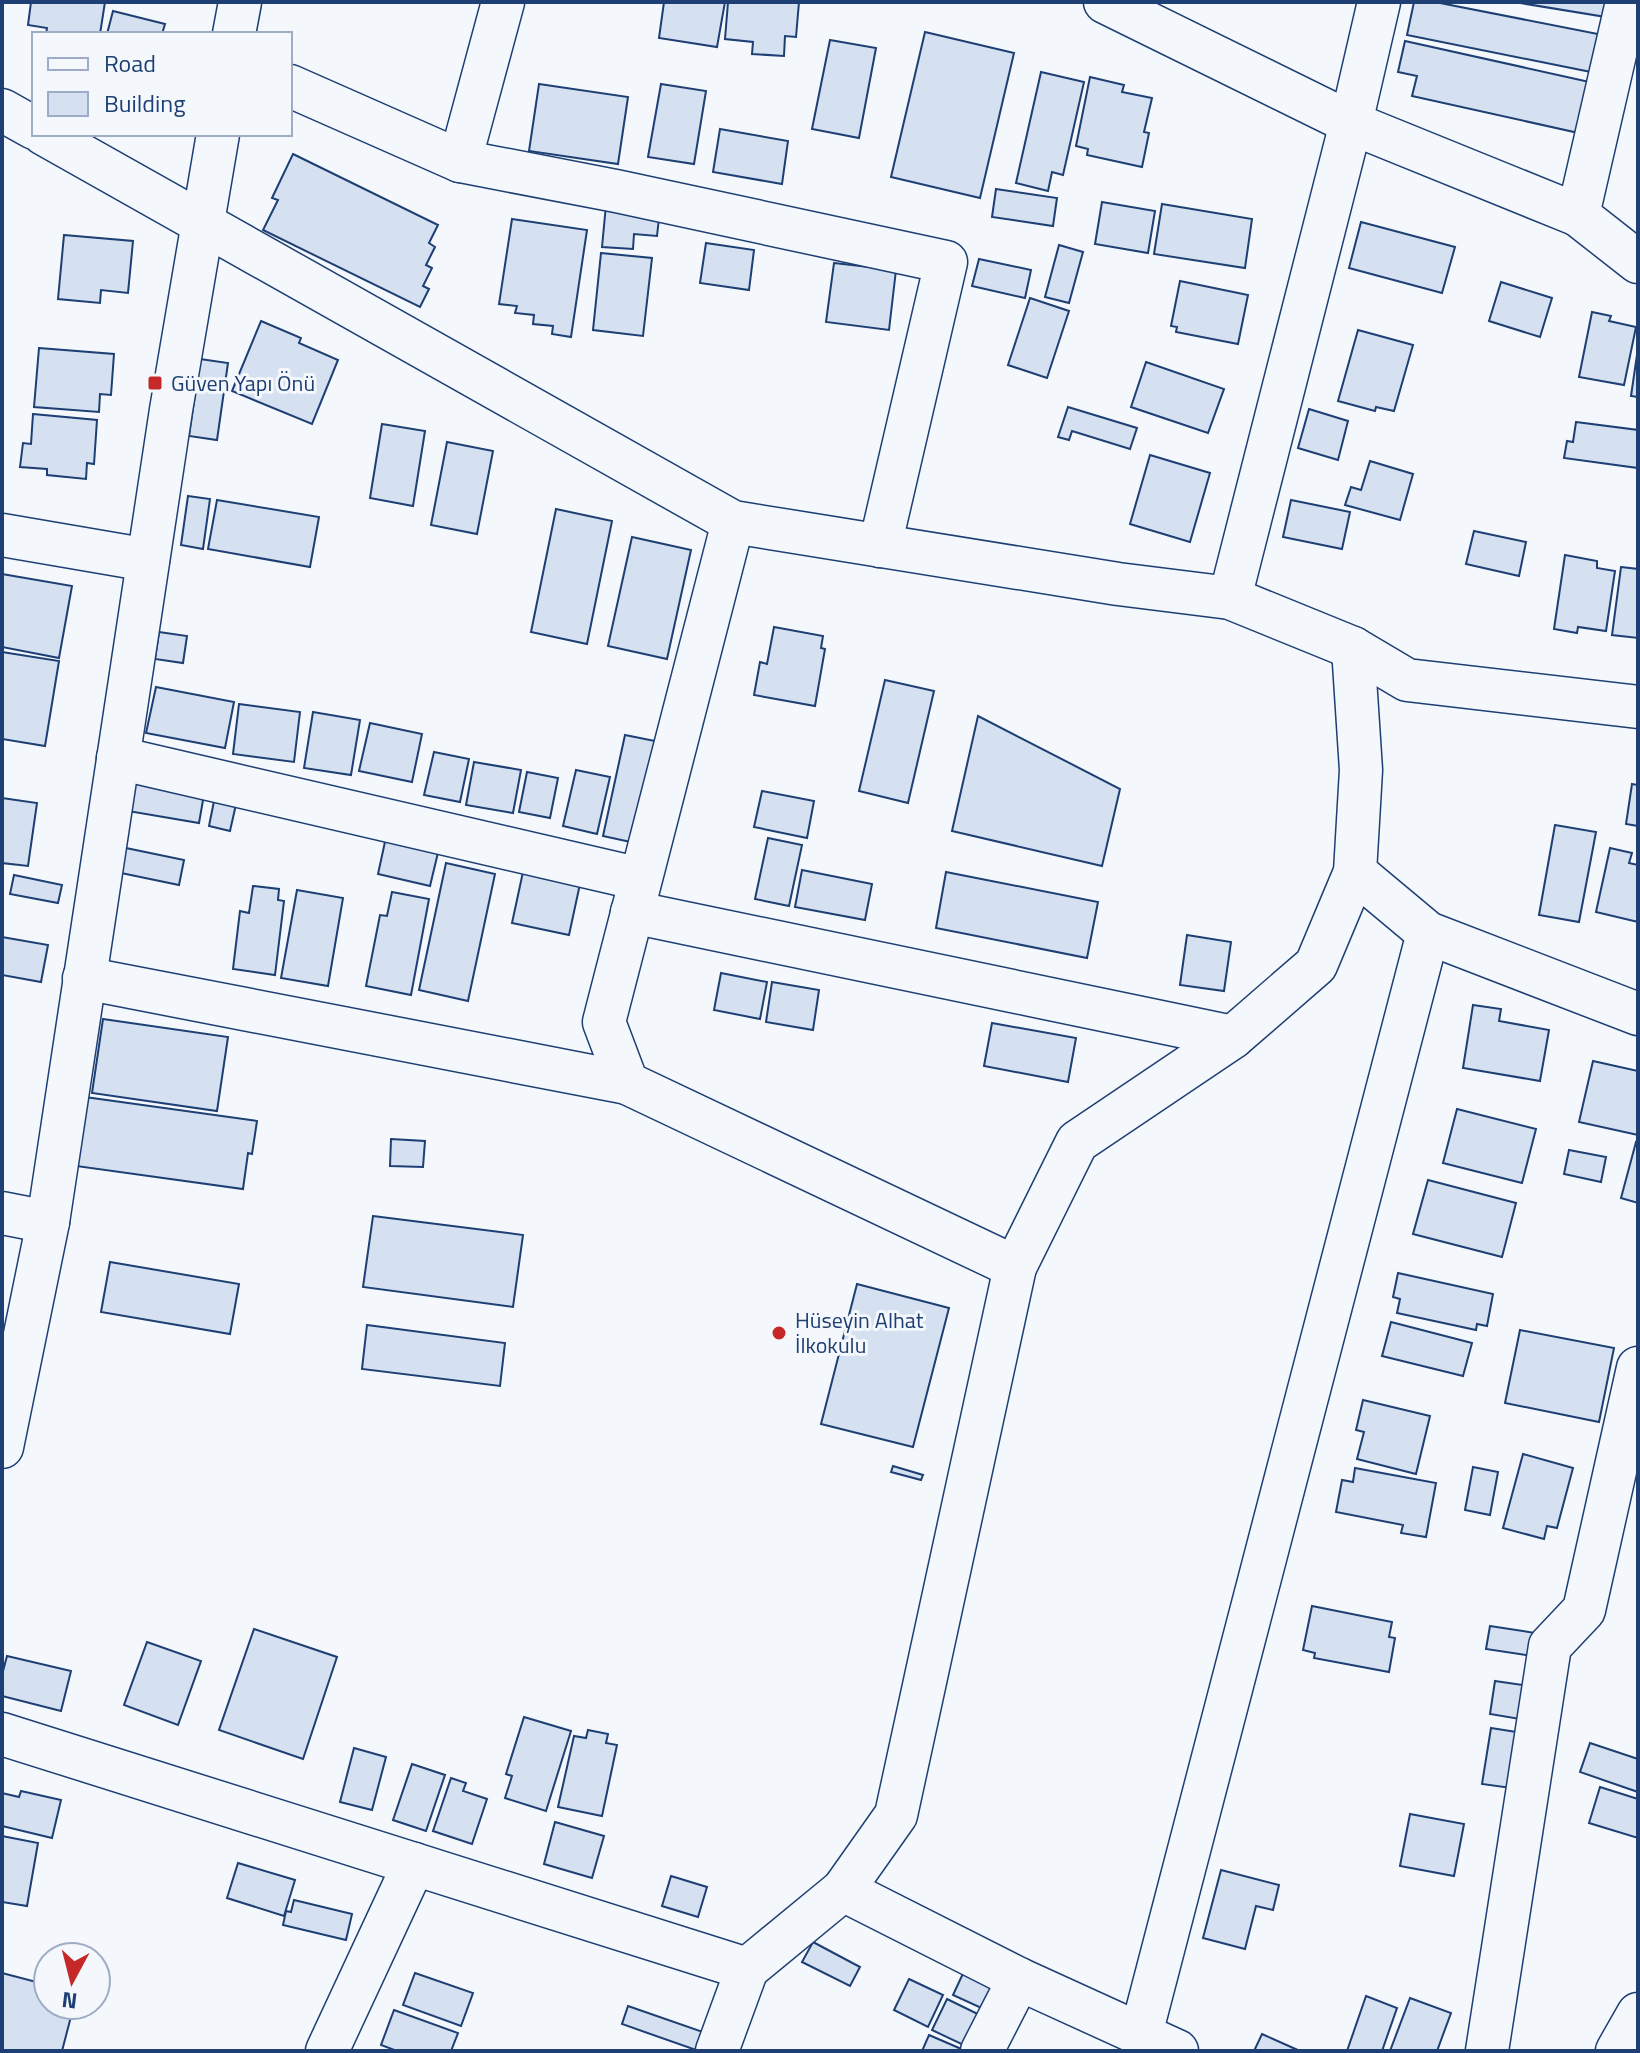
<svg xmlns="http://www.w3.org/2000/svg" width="1640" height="2053" font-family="'Titillium Web',sans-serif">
<rect width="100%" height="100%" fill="#f4f7fb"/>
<g fill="#d5e0f0" stroke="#1d3f73" stroke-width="2">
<polygon points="31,2 105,2 100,34 46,34 47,28 28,25"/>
<polygon points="664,2 725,2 717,47 659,38"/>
<polygon points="728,2 799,2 796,37 785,36 784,56 752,54 753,42 725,39"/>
<polygon points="1414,2 1435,2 1603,35 1596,73 1407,35"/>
<polygon points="1514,2 1614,2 1612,18"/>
<polygon points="113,11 165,24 162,34 107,34"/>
<polygon points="925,32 1014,53 980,198 891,177"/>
<polygon points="830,40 876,48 859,138 812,129"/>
<polygon points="1405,41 1594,83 1583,134 1412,96 1417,76 1398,72"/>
<polygon points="1041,72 1084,82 1063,175 1052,172 1048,191 1016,183"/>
<polygon points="1090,77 1124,85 1122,92 1152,98 1144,132 1149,133 1142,167 1087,155 1088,149 1076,146"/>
<polygon points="539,84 628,97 618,164 529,151"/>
<polygon points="661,84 706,91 694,164 648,157"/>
<polygon points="720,129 788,141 782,184 713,172"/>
<polygon points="293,154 438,225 429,243 435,247 426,265 432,268 423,286 429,289 420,307 263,230 278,200 272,198"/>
<polygon points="996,189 1057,198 1053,226 992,217"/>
<polygon points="1102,202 1155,211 1148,253 1095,244"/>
<polygon points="1162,204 1252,219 1245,268 1154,254"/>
<polygon points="606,205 660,209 657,236 634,234 633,249 602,247"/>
<polygon points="512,219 587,230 571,337 552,334 553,326 533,324 534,315 515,313 517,306 499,304"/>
<polygon points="1361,222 1455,247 1442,293 1349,268"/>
<polygon points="64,235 133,241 128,293 101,290 100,303 58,299"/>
<polygon points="706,243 754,250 749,290 700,283"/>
<polygon points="1059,245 1083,252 1069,303 1045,297"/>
<polygon points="601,253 652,258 643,336 593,330"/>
<polygon points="979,259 1031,270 1025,298 972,286"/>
<polygon points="834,263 896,270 889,330 826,322"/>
<polygon points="1180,281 1248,295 1238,344 1176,332 1177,327 1171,326"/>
<polygon points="1501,282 1552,298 1540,337 1489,321"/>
<polygon points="1030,298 1069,311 1047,378 1008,365"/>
<polygon points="1592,312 1611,316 1609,321 1636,327 1624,385 1579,377"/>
<polygon points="261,321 301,338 299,343 338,360 312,424 232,391"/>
<polygon points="1358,330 1413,345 1394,411 1376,407 1375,411 1338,401"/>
<polygon points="39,348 114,354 111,395 100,394 99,412 34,407"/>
<polygon points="1638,348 1638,397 1631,396"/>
<polygon points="200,359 228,363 217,440 189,436"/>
<polygon points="1146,362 1224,389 1208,433 1131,407"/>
<polygon points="1068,407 1137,428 1130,449 1072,431 1069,440 1058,437"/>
<polygon points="1309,409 1348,421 1338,460 1298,448"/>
<polygon points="33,414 97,420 94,464 87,463 86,479 47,475 47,469 20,467 23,443 31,444"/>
<polygon points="1576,422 1638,430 1638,468 1564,458 1567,441 1573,442"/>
<polygon points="382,424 425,431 413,506 370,498"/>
<polygon points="447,442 493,451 477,534 431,525"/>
<polygon points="1150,455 1210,473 1190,542 1130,524"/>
<polygon points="1370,461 1413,474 1400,520 1345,505 1351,487 1361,490"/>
<polygon points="188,496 210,499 203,549 181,545"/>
<polygon points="217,500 319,517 310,567 208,549"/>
<polygon points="1291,500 1350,512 1342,549 1283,537"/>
<polygon points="556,509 612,521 587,644 531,632"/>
<polygon points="1474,531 1526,542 1519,576 1466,564"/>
<polygon points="632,537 691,550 667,659 608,646"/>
<polygon points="1565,555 1597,561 1597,568 1615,571 1606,631 1578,627 1577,633 1554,629"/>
<polygon points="1621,567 1638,569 1638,638 1612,635"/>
<polygon points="2,574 72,586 59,658 2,647"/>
<polygon points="774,627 823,636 821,648 825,649 815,706 754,695 760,662 767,664"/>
<polygon points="159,632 187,636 183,663 155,659"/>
<polygon points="2,652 59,661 45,746 2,739"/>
<polygon points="885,680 934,691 908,803 859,791"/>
<polygon points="156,687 234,702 225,748 146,733"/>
<polygon points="239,704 300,712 294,762 233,754"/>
<polygon points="313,712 360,720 351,775 304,768"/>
<polygon points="978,716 1120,789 1102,866 952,831"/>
<polygon points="370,723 422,734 412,782 359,771"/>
<polygon points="625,735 660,742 649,846 603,836"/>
<polygon points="434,752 469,759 460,802 424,795"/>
<polygon points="474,762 521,770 513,813 466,805"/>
<polygon points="576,770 610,777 597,834 563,826"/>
<polygon points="135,771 206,783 199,823 128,811"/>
<polygon points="527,772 558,778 550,818 519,812"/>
<polygon points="1632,784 1638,785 1638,826 1626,824"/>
<polygon points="217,786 239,791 230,831 209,826"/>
<polygon points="762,791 814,801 807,838 754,827"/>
<polygon points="2,798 37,803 28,866 2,863"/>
<polygon points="1555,825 1596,832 1579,922 1539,915"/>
<polygon points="388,828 441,840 430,886 378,874"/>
<polygon points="768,838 802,845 789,906 755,899"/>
<polygon points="126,848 184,860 179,885 121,873"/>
<polygon points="1610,848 1632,853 1629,863 1638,865 1638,922 1596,912"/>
<polygon points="526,858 583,870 569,935 512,923"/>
<polygon points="446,863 495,874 468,1001 419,990"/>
<polygon points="802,870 872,884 865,920 795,907"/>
<polygon points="946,872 1098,902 1087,958 936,928"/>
<polygon points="14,875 62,885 58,903 10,894"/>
<polygon points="253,886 279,889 278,900 284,901 275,975 233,969 240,911 249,913"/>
<polygon points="297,890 343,898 328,986 281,978"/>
<polygon points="392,892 429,899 411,995 366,986 380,915 387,916"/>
<polygon points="1187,935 1231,942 1224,991 1180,985"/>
<polygon points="2,937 48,945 41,982 2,975"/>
<polygon points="721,973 767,982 760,1019 714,1010"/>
<polygon points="772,982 819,990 813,1030 766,1022"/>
<polygon points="1473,1005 1501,1009 1499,1021 1549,1030 1540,1081 1463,1068"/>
<polygon points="103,1019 228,1037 217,1111 92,1093"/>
<polygon points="992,1023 1076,1038 1068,1082 984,1066"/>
<polygon points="1593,1061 1638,1071 1638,1135 1579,1122"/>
<polygon points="85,1097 257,1121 252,1154 248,1153 243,1189 76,1166"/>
<polygon points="1457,1109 1536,1129 1522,1183 1443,1163"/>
<polygon points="391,1139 425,1141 423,1167 390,1166"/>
<polygon points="1636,1142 1638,1143 1638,1203 1621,1198"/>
<polygon points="1569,1150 1606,1157 1601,1182 1564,1174"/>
<polygon points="1428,1180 1516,1203 1502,1257 1413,1234"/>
<polygon points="373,1216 523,1235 513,1307 363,1287"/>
<polygon points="110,1262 239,1284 230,1334 101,1312"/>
<polygon points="1398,1273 1493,1294 1487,1326 1477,1324 1476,1330 1397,1313 1400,1299 1393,1297"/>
<polygon points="857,1284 949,1308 913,1447 821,1424"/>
<polygon points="1391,1322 1472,1343 1463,1376 1382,1356"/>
<polygon points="367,1325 505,1343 500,1386 362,1369"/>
<polygon points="1520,1330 1614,1348 1599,1422 1505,1403"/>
<polygon points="1363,1400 1430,1416 1416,1474 1357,1459 1364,1432 1356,1430"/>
<polygon points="1523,1454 1573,1468 1557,1528 1547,1526 1544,1539 1503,1528"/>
<polygon points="893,1466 923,1475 921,1480 891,1472"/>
<polygon points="1473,1467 1498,1472 1490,1515 1465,1510"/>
<polygon points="1355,1468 1436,1483 1426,1537 1401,1533 1403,1525 1336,1512 1342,1480 1353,1482"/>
<polygon points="1312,1606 1392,1622 1389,1637 1395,1638 1389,1672 1314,1658 1315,1653 1303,1650"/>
<polygon points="1490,1626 1548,1635 1545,1658 1486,1649"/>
<polygon points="254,1629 337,1657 303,1759 219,1730"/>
<polygon points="147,1642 201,1661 178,1725 124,1705"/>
<polygon points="7,1656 71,1671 61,1711 2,1696 2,1675"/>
<polygon points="1495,1681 1544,1688 1538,1722 1490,1714"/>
<polygon points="524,1717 571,1731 546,1811 505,1798 512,1776 506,1774"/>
<polygon points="1491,1728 1535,1735 1526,1790 1482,1784"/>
<polygon points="588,1730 608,1734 606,1743 617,1745 602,1816 558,1807 574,1736 586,1738"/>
<polygon points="1590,1743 1638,1759 1638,1792 1580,1772"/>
<polygon points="354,1748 386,1757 372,1810 340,1802"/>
<polygon points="412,1764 445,1775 426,1831 393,1820"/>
<polygon points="451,1778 466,1783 463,1791 487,1799 472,1844 433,1831"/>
<polygon points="1600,1787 1638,1799 1638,1838 1589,1823"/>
<polygon points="21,1791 61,1800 52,1838 2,1826 2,1793 19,1797"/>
<polygon points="1410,1814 1464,1824 1454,1876 1400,1866"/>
<polygon points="555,1822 604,1836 592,1878 544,1864"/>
<polygon points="2,1836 38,1843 27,1906 2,1902"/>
<polygon points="238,1863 295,1880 284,1916 227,1898"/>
<polygon points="1221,1870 1279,1885 1273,1910 1256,1906 1245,1949 1203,1938"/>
<polygon points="671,1876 707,1887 698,1917 662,1906"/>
<polygon points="294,1900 352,1914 346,1940 283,1925 286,1911 291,1912"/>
<polygon points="813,1942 860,1967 850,1986 802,1962"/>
<polygon points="966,1967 1003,1983 990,2012 953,1995"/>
<polygon points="2,1973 48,1985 48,2005 74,2005 62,2051 2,2051"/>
<polygon points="415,1973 473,1993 461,2026 403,2005"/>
<polygon points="909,1979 943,1995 928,2027 894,2010"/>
<polygon points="1366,1996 1397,2008 1382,2051 1347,2051"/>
<polygon points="1410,1998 1451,2013 1437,2051 1390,2051"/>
<polygon points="947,1999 986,2018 972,2049 932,2030"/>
<polygon points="628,2006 703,2032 696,2050 622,2024"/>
<polygon points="394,2010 458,2033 451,2051 397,2051 381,2045"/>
<polygon points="1262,2034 1300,2051 1254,2051"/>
<polygon points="929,2035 966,2051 922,2051"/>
</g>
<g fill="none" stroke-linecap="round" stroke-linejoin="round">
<defs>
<g id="minor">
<polyline points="1105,2 1351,123 1578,215"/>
<polyline points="1627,2 1578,215 1638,262"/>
<polyline points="234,34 240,2"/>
<polyline points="290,86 460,161 616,191 946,262 880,546"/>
<polyline points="2,110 34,128"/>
<polyline points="44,134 733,522 1118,584 1230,598 1353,648 1407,680 1638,707"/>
<polyline points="460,161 503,2"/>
<polyline points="733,522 604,1022 627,1083 1015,1267"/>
<polyline points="2,535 148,560"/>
<polyline points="1230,598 1351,123 1379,2"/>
<polyline points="118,758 640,879"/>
<polyline points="1355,872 1428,933 1638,1014"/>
<polyline points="632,912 1233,1037"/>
<polyline points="84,978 627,1083"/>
<polyline points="2,1213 48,1222"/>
<polyline points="2,1447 48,1222 171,410 218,134"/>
<polyline points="2,1734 747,1969"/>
<polyline points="843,1890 1019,1979 1177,2051"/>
<polyline points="1141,2034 1428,933"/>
<polyline points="327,2051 414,1864"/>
<polyline points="717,2051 747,1969 843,1890 896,1815 1015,1267 1077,1142 1233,1037 1316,965 1355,872 1361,770 1353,648"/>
<polyline points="982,2051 1019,1979"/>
<polyline points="1487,2051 1550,1646 1584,1610 1638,1368"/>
<polyline points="1617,2051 1638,2014"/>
</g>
</defs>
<use href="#minor" stroke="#1d3f73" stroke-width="45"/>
<use href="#minor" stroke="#f4f7fb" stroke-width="42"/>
</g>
<g fill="#c62828" stroke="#f4f7fb" stroke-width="3">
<rect x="147" y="375" width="16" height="16" rx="4"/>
<circle cx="779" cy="1333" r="8"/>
</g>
<g text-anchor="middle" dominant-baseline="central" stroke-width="6" stroke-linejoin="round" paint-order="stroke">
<g font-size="22" fill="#1d3f73" stroke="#f4f7fb" text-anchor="start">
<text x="171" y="383">Güven Yapı Önü</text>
<text x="795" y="1320">Hüseyin Alhat<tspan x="795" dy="25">İlkokulu</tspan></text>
</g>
</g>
<rect width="1640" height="2053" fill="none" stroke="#1d3f73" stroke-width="8"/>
<rect x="32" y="32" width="260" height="104" fill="#f4f7fb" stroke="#9eadc5" stroke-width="2"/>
<rect x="48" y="58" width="40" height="12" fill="#f4f7fb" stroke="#9eadc5" stroke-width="2"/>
<text x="104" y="72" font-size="24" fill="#1d3f73">Road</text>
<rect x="48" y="92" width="40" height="24" fill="#d5e0f0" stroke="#9eadc5" stroke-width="2"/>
<text x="104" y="112" font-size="24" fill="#1d3f73">Building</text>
<g transform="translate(72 1981) rotate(187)"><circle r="38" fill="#f4f7fb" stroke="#9eadc5" stroke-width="2"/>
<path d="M0-6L14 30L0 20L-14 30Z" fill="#c62828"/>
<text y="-12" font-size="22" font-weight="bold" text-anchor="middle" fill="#1d3f73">N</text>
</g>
</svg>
